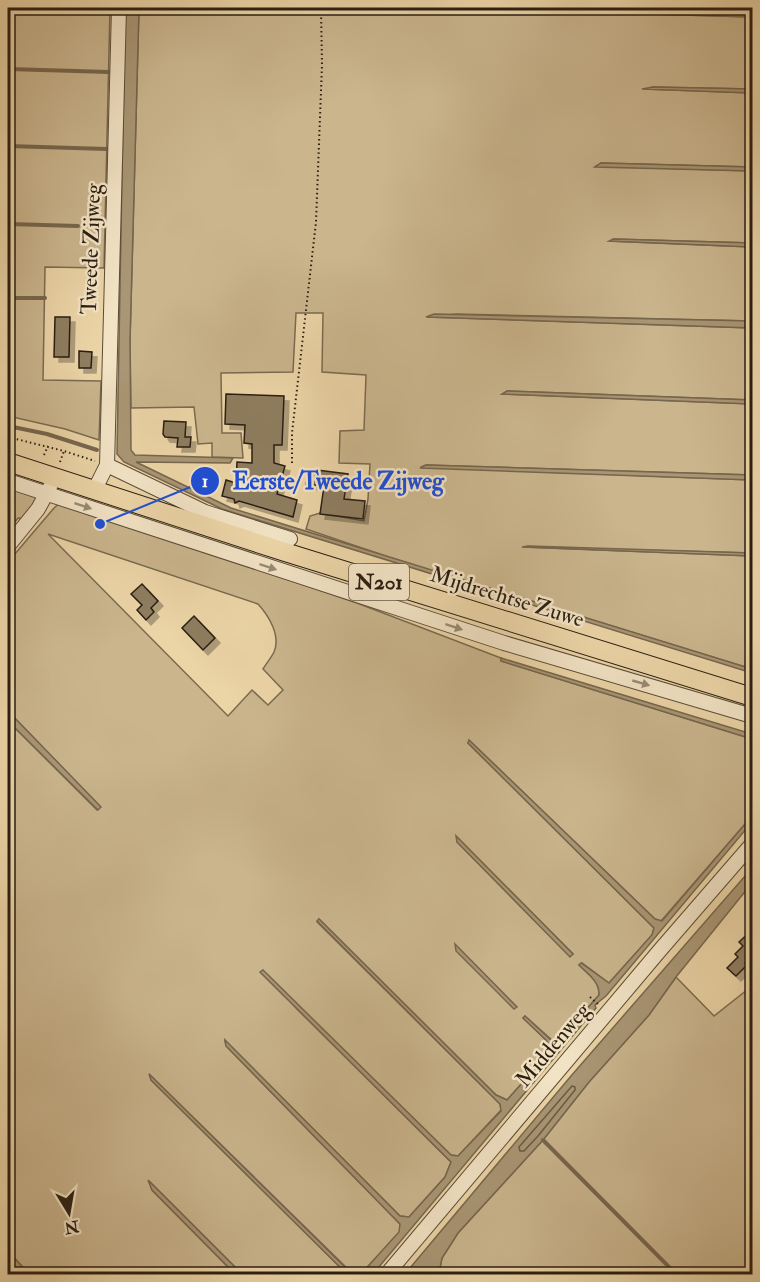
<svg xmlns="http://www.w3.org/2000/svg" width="760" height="1282" font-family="'IM FELL Double Pica',serif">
<defs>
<filter id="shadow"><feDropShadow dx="5" dy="5" stdDeviation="0" flood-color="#0004"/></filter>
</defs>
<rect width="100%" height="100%" fill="#ebd4a6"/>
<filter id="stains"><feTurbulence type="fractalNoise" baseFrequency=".00333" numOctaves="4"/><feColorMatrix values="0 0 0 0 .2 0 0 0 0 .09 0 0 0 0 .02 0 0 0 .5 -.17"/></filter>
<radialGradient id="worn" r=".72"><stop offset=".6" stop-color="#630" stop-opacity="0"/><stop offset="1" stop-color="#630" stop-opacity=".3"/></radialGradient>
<g fill="#cab58d" stroke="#7a6a50" stroke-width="1.5" fill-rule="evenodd">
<polygon points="8,8 110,8 104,268 45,267 43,380 101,381 99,440 65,429 8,416"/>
<polygon points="139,8 752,8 752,13 579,12 752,17 752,89 653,87 646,89 752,93 752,167 601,163 596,166 752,171 752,243 614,239 611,241 752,247 752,321 457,314 428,317 752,328 752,400 507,391 503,394 752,404 752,475 426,465 421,467 752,480 752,553 524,547 752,556 752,669 409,564 306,529 310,516 320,513 364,521 368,499 370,464 339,463 340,431 364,430 366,375 322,372 323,313 296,313 293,372 221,373 222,433 241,433 243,458 212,457 212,443 198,444 194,407 131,408 130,341"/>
<polygon points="8,485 35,495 37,502 26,519 18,518 8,531"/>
<path d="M61 502 357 603 501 658V661L752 739V816L661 921 655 919 469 740 468 743 654 928 652 935 609 983 582 963 579 965C588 974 600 981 599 995L558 1042 553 1041 525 1016 523 1018 546 1040 552 1049 507 1100 496 1095 319 919 317 922 500 1104 501 1110 458 1156 451 1155 262 970 297 1009 451 1162 445 1177 409 1217 400 1216 225 1041 226 1046 400 1224V1232L361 1274H353L150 1075 151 1080 347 1274H242L149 1181 152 1190 235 1274H29L8 1251V721L97 810 100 807 8 711V562L54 508ZM48 534 258 604C269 616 281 636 274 652 271 658 266 664 263 669L283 690 268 705 252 690 228 716ZM457 837 573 954 570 956 457 842Z"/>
<polygon points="676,977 714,1016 752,986 752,1274 430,1274 440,1268 442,1258 458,1233 543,1140 589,1082 649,1015"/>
</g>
<g fill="#a99674" stroke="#76664d" stroke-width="1.5">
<polygon points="125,8 139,8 130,341 131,450 135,455 233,458 230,463 136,462 231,508 752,669 752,673 222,509 124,462 117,454"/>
<polygon points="585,9 752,13 752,17 577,12"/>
<polygon points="653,87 752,89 752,93 642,89"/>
<polygon points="601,163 752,167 752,171 595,167"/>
<polygon points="613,239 752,243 752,247 609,241"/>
<polygon points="434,314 752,321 752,328 426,317"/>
<polygon points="507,391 752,400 752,404 502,394"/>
<polygon points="426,465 752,475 752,480 420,468"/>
<polygon points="528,546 752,553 752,556 522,547"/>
<polygon points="501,658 752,734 752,739 501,661"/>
<polygon points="8,711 101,807 98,810 8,721"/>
<path d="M469 740 655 919 662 921 752 816V822L606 996 595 1005 596 1008 373 1274H347L151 1080 149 1074 352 1274H361L399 1232 400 1224 226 1046 225 1040 400 1216 409 1217 445 1177 451 1162 260 972 263 970 451 1155 458 1156 501 1111 500 1104 317 921 319 919 496 1095 507 1100 552 1050 546 1040 523 1018 525 1016 552 1041 558 1042 599 995C600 982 588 974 579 965L581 963 609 983 652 935 654 928 468 743Z"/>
<polygon points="456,836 573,954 570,957 457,842"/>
<polygon points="752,868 752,883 676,977 649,1015 589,1082 543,1140 458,1233 442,1258 440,1268 430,1274 411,1274 410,1268 571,1076"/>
<polygon points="455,944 517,1007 514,1009 456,951"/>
<polygon points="148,1180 242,1274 235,1274 152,1190"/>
<polygon points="8,1251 29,1274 12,1274 8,1270"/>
</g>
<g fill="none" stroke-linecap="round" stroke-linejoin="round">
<polygon stroke="#6a5a43" stroke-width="1.5" points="572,1086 575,1087 575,1090 538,1136 524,1151 520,1151 519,1147"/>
<g stroke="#76664d" stroke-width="4">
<polyline points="8,69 109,72"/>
<polyline points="8,146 107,149"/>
<polyline points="8,224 78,226"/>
<polyline points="8,298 45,298"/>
<polyline points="8,426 47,434 97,450"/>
<polyline points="543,1140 676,1274"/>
<polyline points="440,1268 447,1274"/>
</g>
</g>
<g fill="#8e7d5f" stroke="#2a1e12" stroke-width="1.5" filter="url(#shadow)">
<polygon points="55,317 70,317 69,357 54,357"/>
<polygon points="79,351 92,352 91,368 79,368"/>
<polygon points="226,394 284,396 282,445 274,445 274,463 285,466 277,494 297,500 293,517 239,501 235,503 234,499 222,496 226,480 236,483 237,462 252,463 252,444 244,443 245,425 225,424"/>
<polygon points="164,421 186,422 185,437 191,437 190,447 177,447 178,438 165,437 163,434"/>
<polygon points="309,469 348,474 344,499 365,501 363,519 320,514 324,486 306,484"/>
<polygon points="142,584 158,601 151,608 154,612 146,620 137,610 142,605 131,594"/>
<polygon points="194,616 215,638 203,650 182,628"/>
<polygon points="753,929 753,955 745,963 747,965 736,976 727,968 738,957 735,954 743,946 739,942"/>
</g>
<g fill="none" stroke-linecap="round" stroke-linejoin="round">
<defs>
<g id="minor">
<polyline points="107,465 205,512 290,539"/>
<polyline points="8,481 504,643 752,716"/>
<polyline points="95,489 107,465 119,8"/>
<polyline points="8,546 38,509 50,487"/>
<polyline points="387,1274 661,949 752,844"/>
</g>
<polyline id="major" points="8,462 285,552 752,697"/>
</defs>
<use href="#minor" stroke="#5a4c37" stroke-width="16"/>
<use href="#major" stroke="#2a1e12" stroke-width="20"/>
<g stroke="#2a1e12" stroke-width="2" stroke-dasharray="1.5 3" stroke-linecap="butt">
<polyline points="8,437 64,451 95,461"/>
<polyline points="44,455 48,446"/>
<polyline points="60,462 64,451"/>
<polyline points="292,463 292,433 316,222 322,65 321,8"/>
<polyline points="590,997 599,1005"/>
</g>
<use href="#minor" stroke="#f2e3c5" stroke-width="14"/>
<use href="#major" stroke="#ebd4a6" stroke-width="18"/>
</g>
<defs><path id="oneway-solid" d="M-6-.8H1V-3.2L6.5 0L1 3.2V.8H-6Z" transform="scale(1.5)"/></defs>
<g fill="#988a74">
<use href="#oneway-solid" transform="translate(83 506) rotate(18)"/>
<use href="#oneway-solid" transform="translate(268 567) rotate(18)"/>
<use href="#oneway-solid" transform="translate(454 627) rotate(18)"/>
<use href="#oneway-solid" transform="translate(641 683) rotate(16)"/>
</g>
<g text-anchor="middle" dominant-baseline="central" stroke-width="5" stroke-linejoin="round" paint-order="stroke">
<rect fill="#f2e3c5" stroke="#665948" stroke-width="1.5" x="349" y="564" width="60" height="36" rx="4.5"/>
<g font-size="21" font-weight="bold" fill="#2a1e12">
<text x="379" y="582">N201</text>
</g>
<g font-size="22" fill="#2a1e12" stroke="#f2e3c5">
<text transform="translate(91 249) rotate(-88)">Tweede Zijweg</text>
<text transform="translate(507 597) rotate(17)">Mijdrechtse Zuwe</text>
<text transform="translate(553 1045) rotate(-50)">Middenweg</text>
</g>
</g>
<path fill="none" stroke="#1d4ed8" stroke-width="2" d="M100 524L205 481"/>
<g fill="#1d4ed8" stroke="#f2e3c5" stroke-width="2">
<circle cx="100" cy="524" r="6"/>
<circle cx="205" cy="481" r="15"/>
</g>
<g font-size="18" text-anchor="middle" font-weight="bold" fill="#fff">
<text x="205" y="487">1</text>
</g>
<g font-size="24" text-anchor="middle" font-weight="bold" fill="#1d4ed8" stroke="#f2e3c5" stroke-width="5" stroke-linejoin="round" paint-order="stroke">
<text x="338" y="489">Eerste/Tweede Zijweg</text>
</g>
<rect width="760" height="1282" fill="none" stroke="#ebd4a6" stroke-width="30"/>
<rect x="9" y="9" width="742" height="1264" fill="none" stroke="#2a1e12" stroke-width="3"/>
<rect x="15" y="15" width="730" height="1252" fill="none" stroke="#2a1e12" stroke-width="1.5"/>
<g transform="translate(69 1213) rotate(169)" stroke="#f2e3c5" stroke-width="4.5" paint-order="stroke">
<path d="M0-4.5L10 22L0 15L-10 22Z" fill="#2a1e12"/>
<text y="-9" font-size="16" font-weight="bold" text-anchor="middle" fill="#2a1e12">N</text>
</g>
<rect width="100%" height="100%" filter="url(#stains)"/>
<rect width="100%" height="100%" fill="url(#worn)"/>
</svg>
